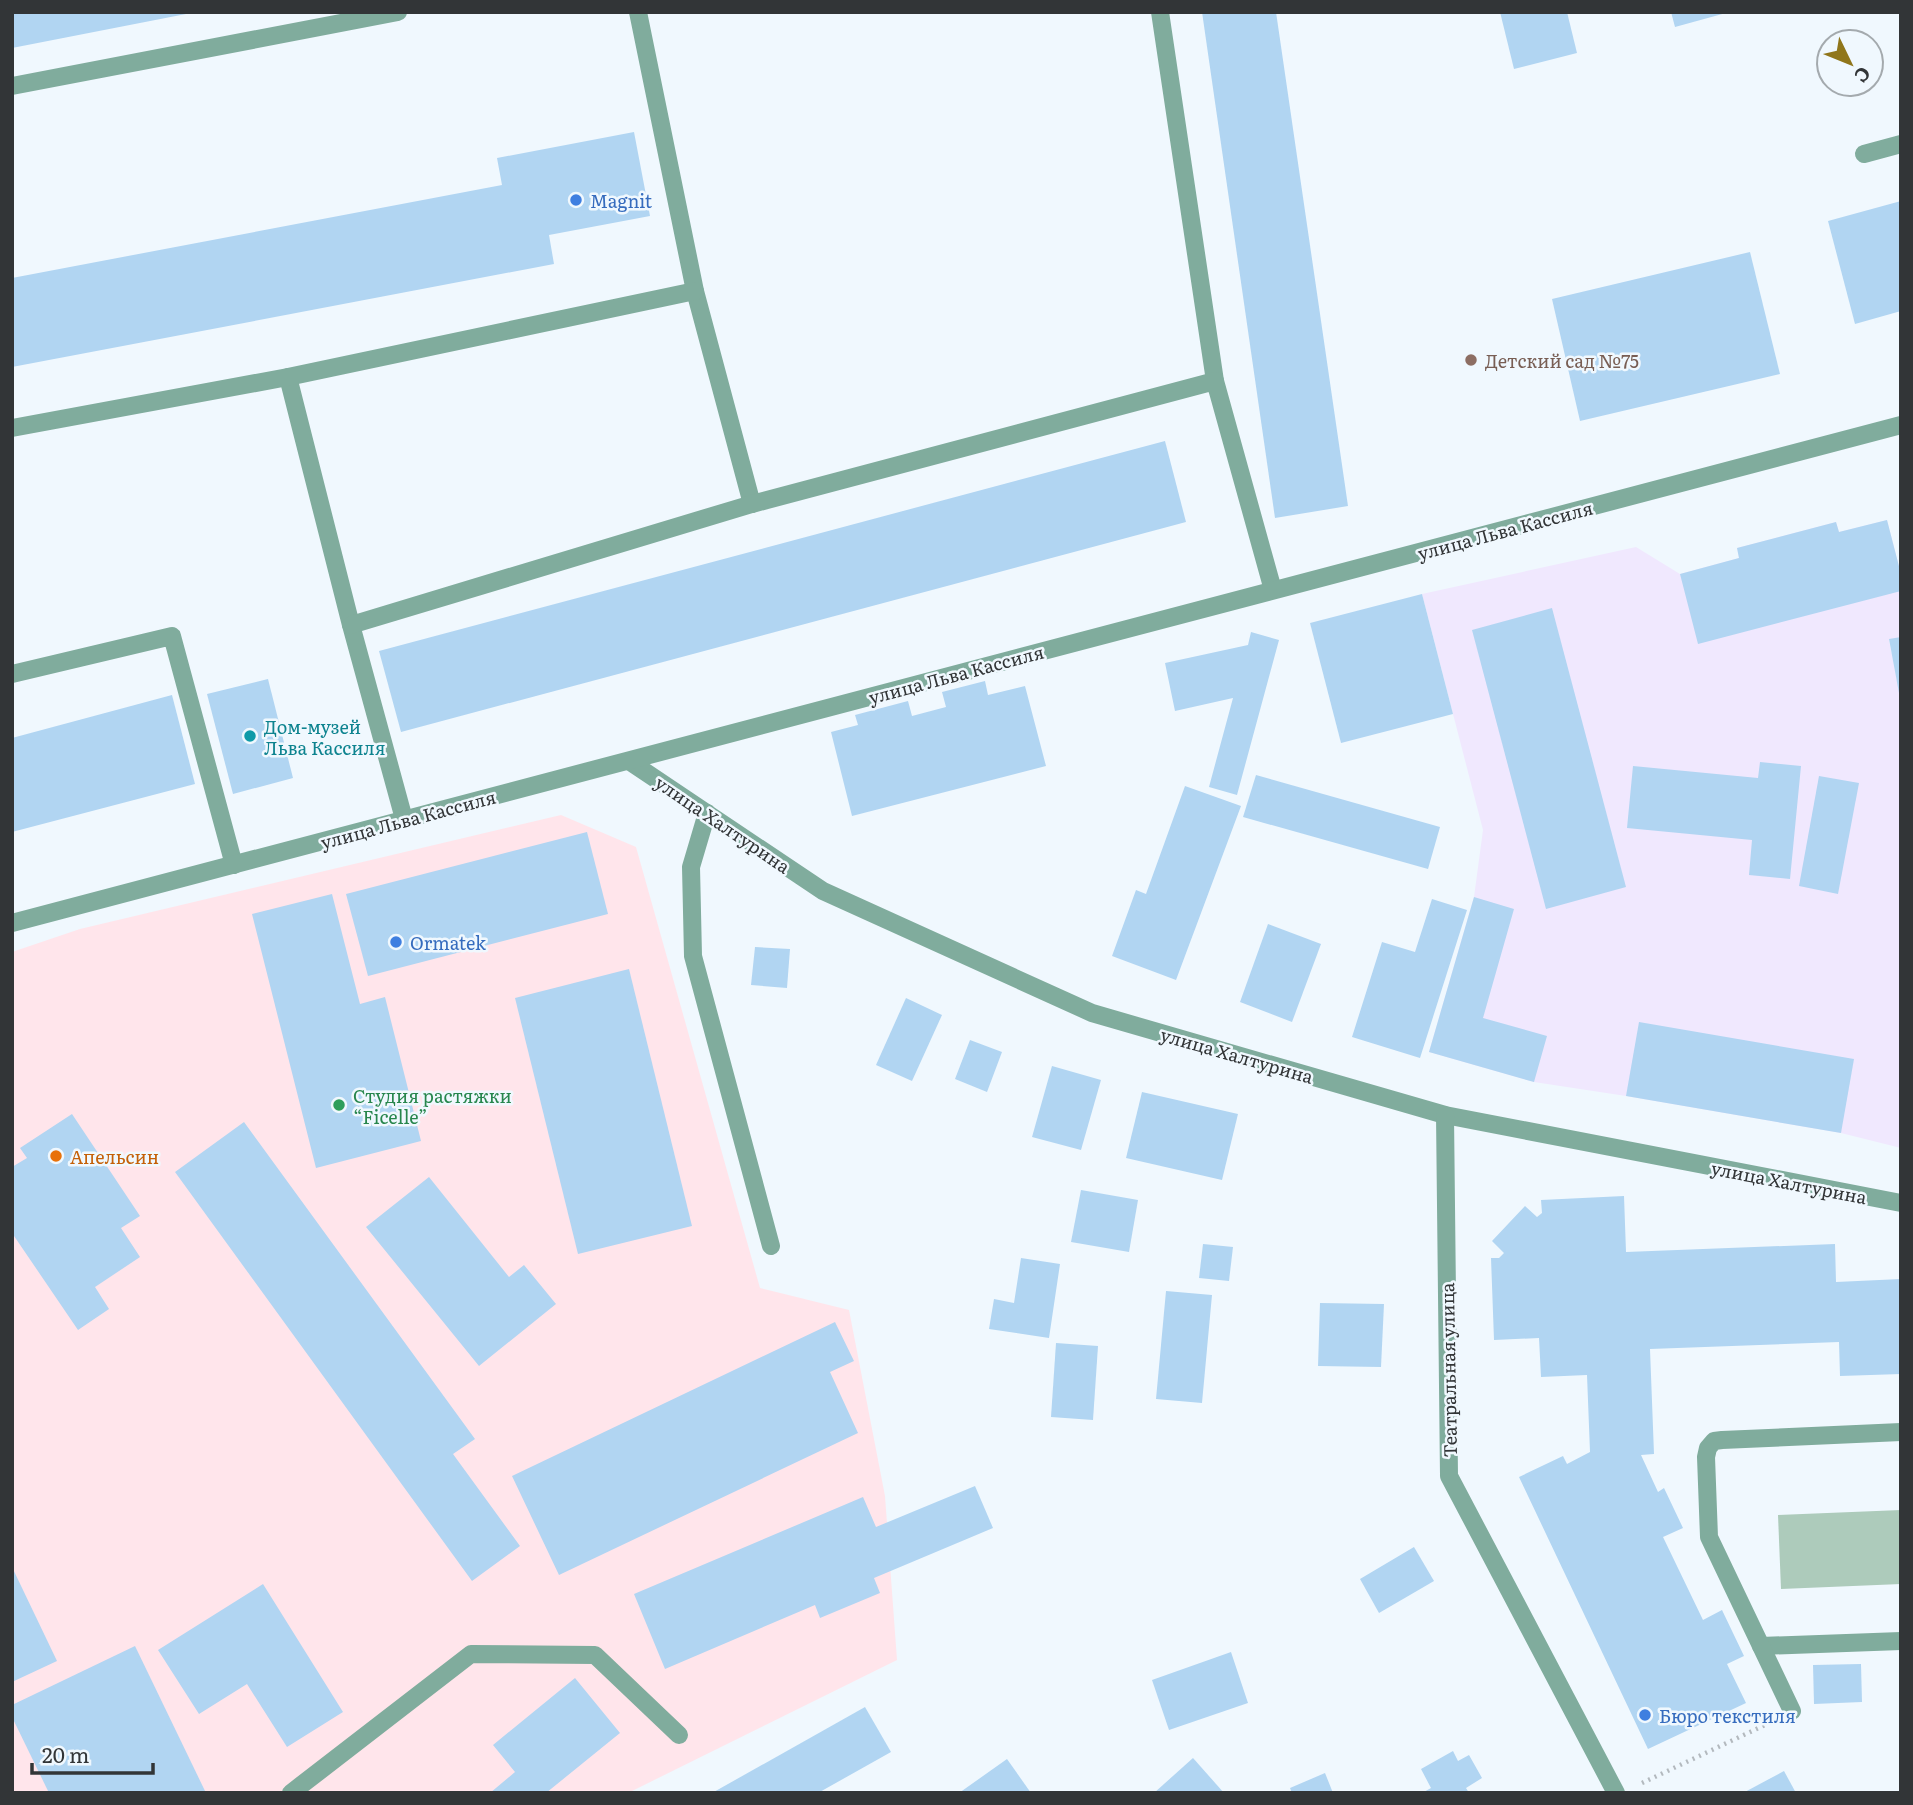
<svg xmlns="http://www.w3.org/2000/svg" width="1913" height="1805" font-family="Literata,serif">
<rect width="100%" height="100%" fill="#f0f8fe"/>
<polygon fill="#ffe5eb" points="561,815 636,847 760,1288 849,1310 885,1496 897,1660 628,1793 12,1793 12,952 80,929"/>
<polygon fill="#f0e8fe" points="1887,520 1901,574 1901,637 1889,640 1901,700 1901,1148 1841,1133 1626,1096 1534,1082 1429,1052 1474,897 1483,830 1422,594 1636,547 1680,574 1739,558 1737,548 1836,522 1839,532"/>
<polygon fill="#adcbbb" points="1901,1510 1901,1584 1781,1589 1778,1515"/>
<g fill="#b1d5f2">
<polygon points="12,12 186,12 186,14 12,48"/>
<polygon points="1202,12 1276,12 1348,506 1275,518"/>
<polygon points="1500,12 1567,12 1577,53 1514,69"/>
<polygon points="1671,12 1726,12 1726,13 1675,27"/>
<polygon points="634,132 650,216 549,235 554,264 12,367 12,278 502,185 497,158"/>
<polygon points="1901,201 1901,311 1855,324 1828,221"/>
<polygon points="1750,252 1780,374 1580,421 1552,299"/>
<polygon points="1165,441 1186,522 401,732 379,651"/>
<polygon points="1887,520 1901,574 1901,591 1698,644 1680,574 1739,558 1737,548 1836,522 1839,532"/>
<polygon points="1422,594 1453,714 1341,743 1310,623"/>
<polygon points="1552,608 1626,887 1546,909 1472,630"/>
<polygon points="1251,632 1279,640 1237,795 1209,787 1233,698 1175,711 1165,663 1248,645"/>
<polygon points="1901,637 1901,693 1899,693 1889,639"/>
<polygon points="268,679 293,778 233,794 207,694"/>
<polygon points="985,681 988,695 1025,686 1046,766 852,816 831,732 858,725 855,715 908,701 912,716 946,707 942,692"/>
<polygon points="172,695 195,784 12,832 12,738"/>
<polygon points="1760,762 1801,766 1790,879 1749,875 1752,840 1627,828 1633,766 1758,778"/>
<polygon points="1256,775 1440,827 1428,869 1243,817"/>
<polygon points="1819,776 1859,783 1838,894 1799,886"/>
<polygon points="1185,786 1241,806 1176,980 1112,956 1136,890 1146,894"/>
<polygon points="587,832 608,914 368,976 346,894"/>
<polygon points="332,894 360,1004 385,997 421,1141 316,1168 252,914"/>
<polygon points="1474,897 1514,909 1483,1018 1547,1036 1534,1082 1429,1052"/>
<polygon points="1432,899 1467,910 1420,1058 1352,1037 1382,942 1415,952"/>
<polygon points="1268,924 1321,944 1292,1022 1240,1002"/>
<polygon points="755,947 790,949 787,988 751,985"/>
<polygon points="629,969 692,1226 578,1254 515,998"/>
<polygon points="906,998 942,1015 912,1081 876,1065"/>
<polygon points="1639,1022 1854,1059 1841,1133 1626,1096"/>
<polygon points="970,1040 1002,1052 987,1092 955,1079"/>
<polygon points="1052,1066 1101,1080 1081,1150 1032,1137"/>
<polygon points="1142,1092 1238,1114 1222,1180 1126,1158"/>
<polygon points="72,1114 140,1216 121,1228 140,1257 95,1287 109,1309 78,1330 12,1233 12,1167 27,1158 20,1148"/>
<polygon points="244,1122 475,1439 453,1454 520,1546 472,1581 175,1172"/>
<polygon points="429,1177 509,1277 524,1265 556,1304 479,1366 366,1227"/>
<polygon points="1081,1190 1138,1200 1129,1252 1071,1242"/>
<polygon points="1624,1196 1626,1252 1835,1244 1836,1282 1901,1279 1901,1374 1840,1376 1839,1342 1650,1349 1654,1454 1641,1455 1658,1492 1664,1488 1683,1528 1663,1537 1703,1620 1722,1610 1744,1656 1727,1664 1746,1703 1648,1749 1519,1477 1563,1456 1567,1464 1590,1452 1587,1375 1541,1377 1539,1338 1494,1340 1491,1258 1499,1258 1504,1253 1492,1241 1525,1206 1537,1217 1542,1213 1541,1200"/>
<polygon points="1203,1244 1233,1247 1229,1281 1199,1278"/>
<polygon points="1021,1258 1060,1264 1049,1338 989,1329 994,1299 1014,1303"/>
<polygon points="1166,1291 1212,1295 1202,1403 1156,1399"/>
<polygon points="1320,1303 1384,1304 1381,1367 1318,1366"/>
<polygon points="835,1322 854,1361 830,1372 858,1433 559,1575 512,1476"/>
<polygon points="1056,1343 1098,1346 1093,1420 1051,1417"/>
<polygon points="975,1486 993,1528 874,1578 880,1593 820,1618 815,1605 665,1669 634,1594 863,1497 876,1527"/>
<polygon points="1414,1547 1434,1581 1379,1613 1360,1579"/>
<polygon points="12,1567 57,1661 12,1682"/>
<polygon points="263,1584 343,1712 287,1747 247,1684 199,1714 158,1650"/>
<polygon points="135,1646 206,1793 49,1793 12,1717 12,1705"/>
<polygon points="1231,1652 1248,1703 1169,1730 1152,1680"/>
<polygon points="1861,1664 1862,1702 1814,1704 1813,1665"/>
<polygon points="575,1678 620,1733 546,1793 490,1793 515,1772 493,1745"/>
<polygon points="865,1707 891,1752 818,1793 712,1793"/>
<polygon points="1453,1751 1458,1761 1469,1755 1482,1778 1466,1788 1469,1793 1422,1793 1431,1788 1421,1769"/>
<polygon points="1193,1758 1224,1793 1154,1793"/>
<polygon points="1007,1759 1031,1793 959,1793"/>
<polygon points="1784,1771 1796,1793 1743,1793"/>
<polygon points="1325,1773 1333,1793 1292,1793 1290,1788"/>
</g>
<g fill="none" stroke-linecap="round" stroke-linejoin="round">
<polyline stroke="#b3b9be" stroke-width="4.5" stroke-dasharray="2 5" stroke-linecap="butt" points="1642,1783 1767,1724"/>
<g stroke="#80ac9d" stroke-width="18">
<polyline points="638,12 695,291 752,504"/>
<polyline points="1160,12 1215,381"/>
<polyline points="12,86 398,12"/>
<polyline points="1864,154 1901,144"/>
<polyline points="288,377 351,625 404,819"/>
<polyline points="12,428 288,377 695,291"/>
<polyline points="351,625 752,504 1215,381 1273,590"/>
<polyline points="12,674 172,636 234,865"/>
<polyline points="629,761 823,891 1092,1013 1445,1115 1901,1203"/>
<polyline points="707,813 691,867 693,956 771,1246"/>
<polyline points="12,923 1901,425"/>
<polyline points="1445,1115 1449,1476 1616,1793"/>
<polyline points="1761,1646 1901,1641"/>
<polyline points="1792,1711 1709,1537 1706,1457 1708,1448 1714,1441 1722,1440 1901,1432"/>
<polyline points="291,1793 471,1654 595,1655 679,1735"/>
</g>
</g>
<g fill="#3f7fe0" stroke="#f0f8fe" stroke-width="2.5">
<circle cx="576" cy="200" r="7"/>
<circle cx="396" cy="942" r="7"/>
<circle cx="1645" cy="1715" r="7"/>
</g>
<circle fill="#8d6e63" stroke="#f0f8fe" stroke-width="2.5" cx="1471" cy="360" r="7"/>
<circle fill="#0f9aa8" stroke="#f0f8fe" stroke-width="2.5" cx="250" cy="736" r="7"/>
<circle fill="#2e9e5b" stroke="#f0f8fe" stroke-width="2.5" cx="339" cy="1105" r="7"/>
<circle fill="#e8710a" stroke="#f0f8fe" stroke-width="2.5" cx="56" cy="1156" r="7"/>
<g text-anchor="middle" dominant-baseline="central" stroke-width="5" stroke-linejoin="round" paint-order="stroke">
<g font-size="18" fill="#366cbe" stroke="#f0f8fe" text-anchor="start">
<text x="590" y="200">Magnit</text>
<text x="410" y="942">Ormatek</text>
<text x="1659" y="1715">Бюро текстиля</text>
</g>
<g font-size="18" fill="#785e54" stroke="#f0f8fe" text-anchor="start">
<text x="1485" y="360">Детский сад №75</text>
</g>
<g font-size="18" fill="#323537" stroke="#f0f8fe">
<text transform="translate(1505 530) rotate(-15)">улица Льва Кассиля</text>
<text transform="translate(956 674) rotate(-15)">улица Льва Кассиля</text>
<text transform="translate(408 819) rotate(-15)">улица Льва Кассиля</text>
<text transform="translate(723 824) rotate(34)">улица Халтурина</text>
<text transform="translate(1237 1055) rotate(16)">улица Халтурина</text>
<text transform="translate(1789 1182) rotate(11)">улица Халтурина</text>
<text transform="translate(1448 1370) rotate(-91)">Театральная улица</text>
</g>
<g font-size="18" fill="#0d838f" stroke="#f0f8fe" text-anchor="start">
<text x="264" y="726">Дом-музей<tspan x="264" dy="21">Льва Кассиля</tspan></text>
</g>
<g font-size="18" fill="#27864d" stroke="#f0f8fe" text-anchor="start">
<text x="353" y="1095">Студия растяжки<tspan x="353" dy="21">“Ficelle”</tspan></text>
</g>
<g font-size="18" fill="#c56008" stroke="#f0f8fe" text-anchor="start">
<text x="70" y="1156">Апельсин</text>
</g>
</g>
<rect width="1913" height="1805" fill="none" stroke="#323537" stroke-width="28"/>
<g transform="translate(1850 63) rotate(133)"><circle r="33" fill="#f0f8fe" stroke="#a4aaae" stroke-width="2"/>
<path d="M0-5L12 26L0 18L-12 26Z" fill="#90761b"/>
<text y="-10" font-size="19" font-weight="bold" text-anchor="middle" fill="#323537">С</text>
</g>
<path d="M32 1763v10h121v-10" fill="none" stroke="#323537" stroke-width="3.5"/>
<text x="42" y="1763" font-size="21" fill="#323537" stroke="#f0f8fe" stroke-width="5" paint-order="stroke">20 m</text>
</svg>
